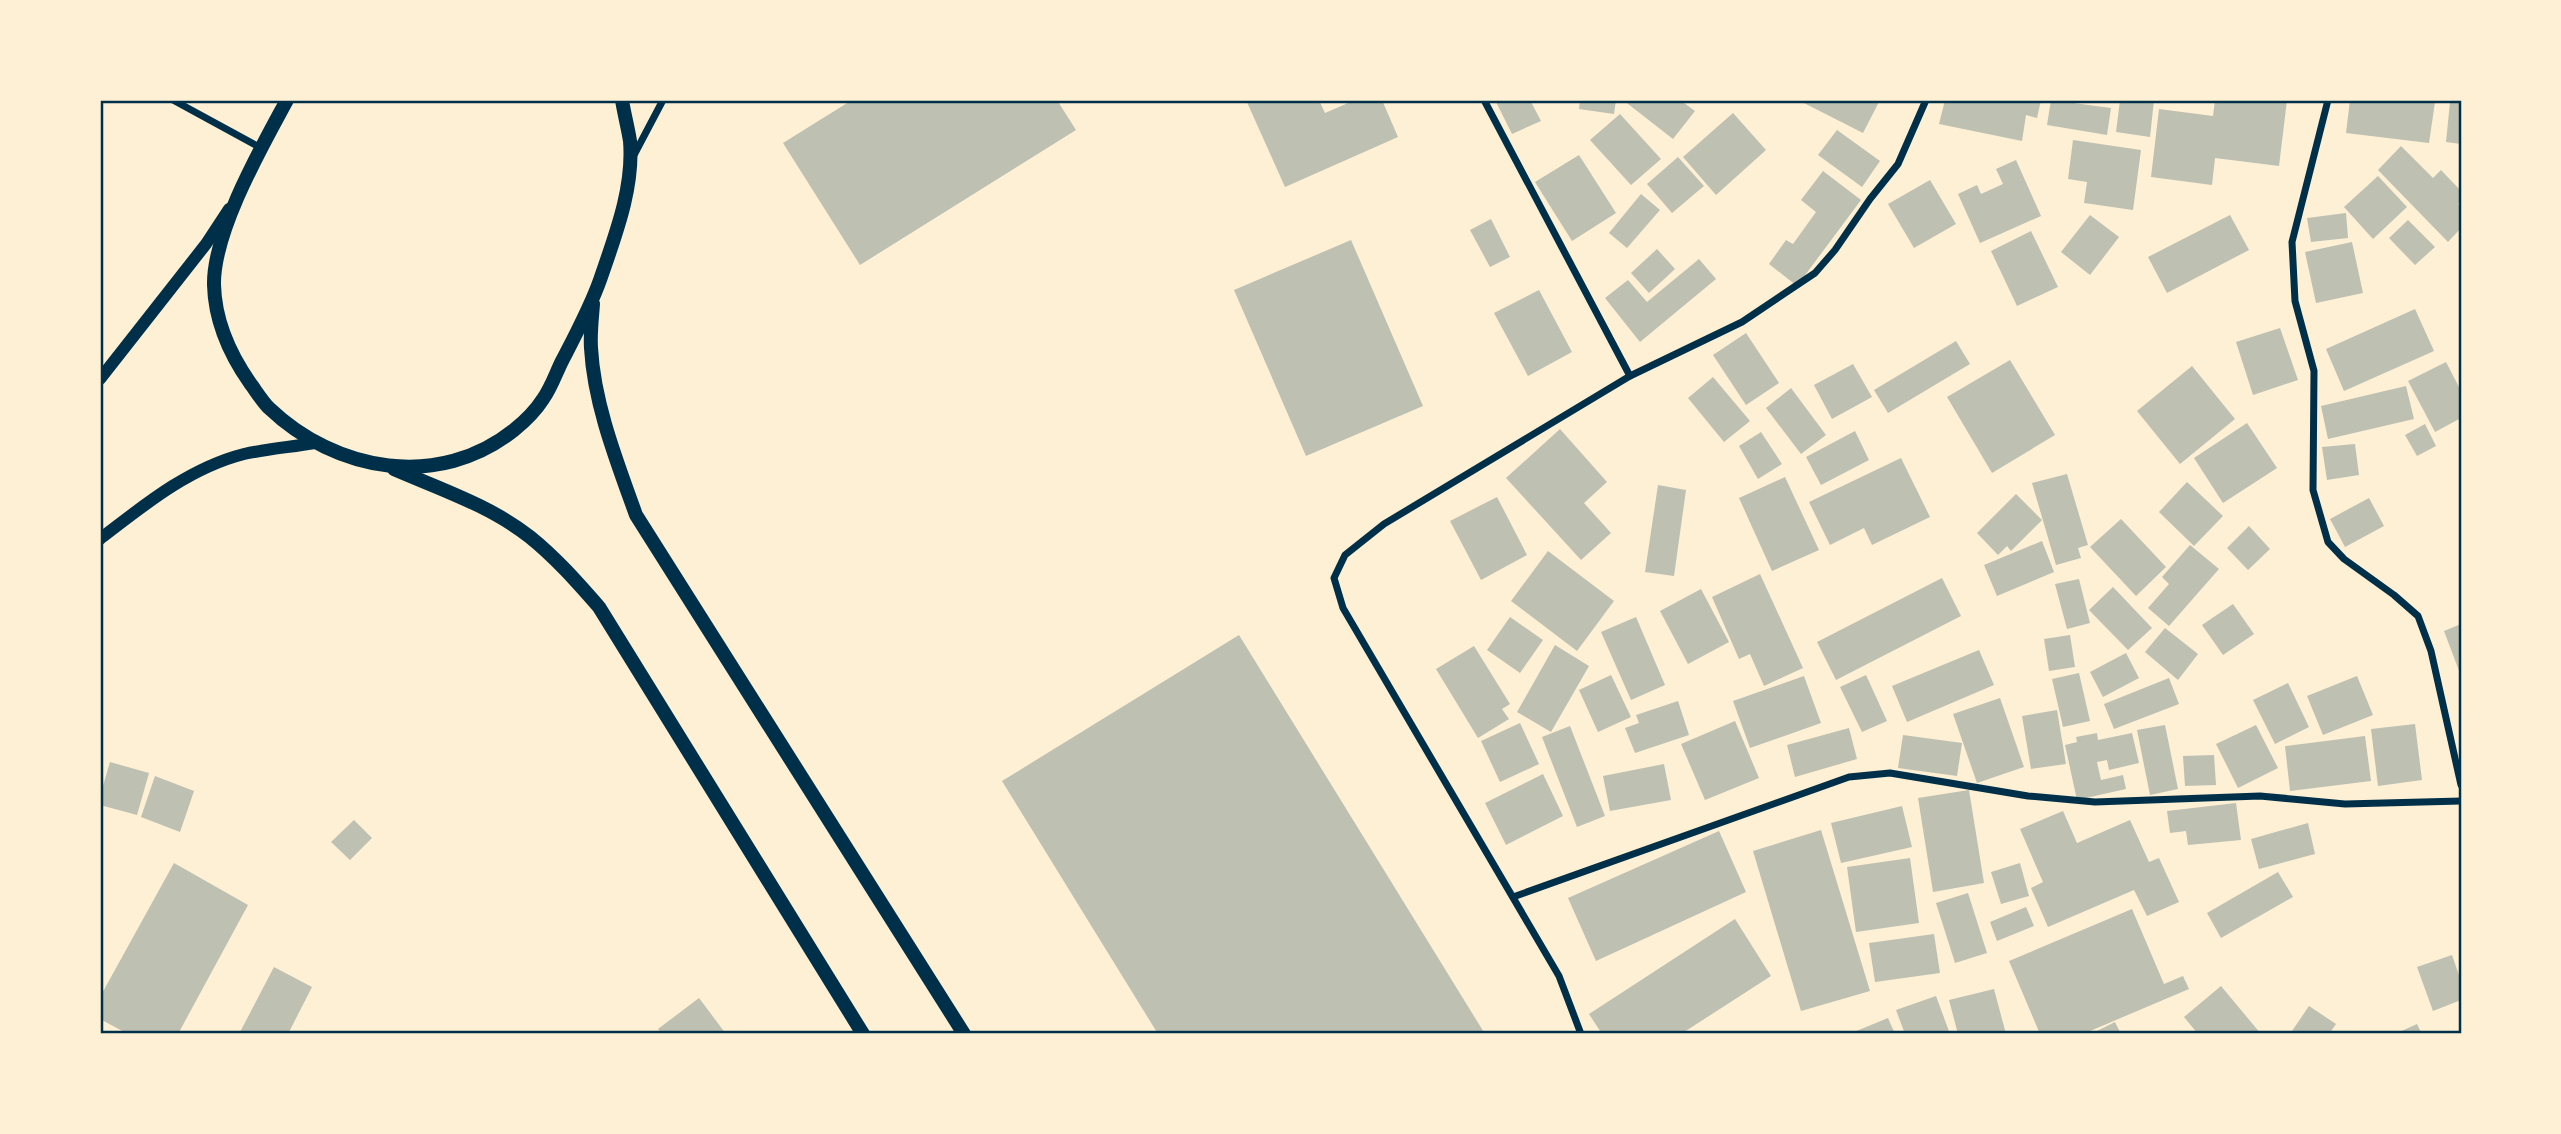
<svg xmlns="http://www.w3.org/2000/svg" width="2561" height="1134" font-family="'PT Sans',sans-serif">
<rect width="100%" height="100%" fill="#fdf0d5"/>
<g fill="#bec0b2">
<polygon points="852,100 1057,100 1076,130 860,265 783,143"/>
<polygon points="1246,100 1319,100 1325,113 1355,100 1382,100 1398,137 1285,187"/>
<polygon points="1495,100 1530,100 1541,121 1512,134"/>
<polygon points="1580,100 1616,100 1614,114 1579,109"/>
<polygon points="1623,100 1680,100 1695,111 1673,139"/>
<polygon points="1798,100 1880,100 1863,133"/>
<polygon points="1945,100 2041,100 2037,118 2026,115 2022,141 1939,124"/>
<polygon points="2051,100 2111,108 2107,135 2047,125"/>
<polygon points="2120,100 2154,100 2150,137 2116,132"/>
<polygon points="2215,100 2287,100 2279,166 2215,158 2212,185 2151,177 2159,109 2213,116"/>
<polygon points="2350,100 2435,102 2429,143 2346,133"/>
<polygon points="2450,102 2461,103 2461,144 2446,142"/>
<polygon points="1733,113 1766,150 1716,195 1683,157"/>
<polygon points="1620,114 1661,159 1631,185 1590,140"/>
<polygon points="1837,130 1880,161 1862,187 1818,155"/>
<polygon points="2073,140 2141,150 2133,210 2084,203 2087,182 2068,179"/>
<polygon points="2401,146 2433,178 2441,170 2461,191 2461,201 2458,204 2461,207 2461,228 2448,242 2378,170"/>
<polygon points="1579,155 1616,213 1572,241 1535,182"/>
<polygon points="1678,157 1704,186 1672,213 1647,184"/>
<polygon points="2016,160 2041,216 1980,243 1958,194 1977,185 1981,194 2003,184 1996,169"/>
<polygon points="1823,171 1861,200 1797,286 1769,264 1786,240 1793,244 1816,212 1801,200"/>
<polygon points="2378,176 2407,207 2373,239 2344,207"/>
<polygon points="1930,180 1956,224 1914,248 1888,204"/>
<polygon points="1641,194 1660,210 1627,248 1609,233"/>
<polygon points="2346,213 2348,238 2311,242 2307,218"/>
<polygon points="2090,215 2119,237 2090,275 2061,252"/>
<polygon points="2230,215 2249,250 2167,293 2148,257"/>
<polygon points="1491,219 1510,257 1490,267 1470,230"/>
<polygon points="2408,220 2435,247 2415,265 2389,238"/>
<polygon points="2031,231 2058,287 2017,306 1991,251"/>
<polygon points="1351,240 1423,406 1306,456 1234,290"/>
<polygon points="2352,242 2363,293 2316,303 2305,252"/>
<polygon points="1657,249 1675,269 1649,293 1631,273"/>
<polygon points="1699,259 1716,279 1640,342 1605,298 1628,280 1647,302"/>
<polygon points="1539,290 1572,352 1528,376 1494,313"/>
<polygon points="2415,309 2434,351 2344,391 2326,349"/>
<polygon points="2280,328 2298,380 2253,395 2236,342"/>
<polygon points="1746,333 1779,383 1746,405 1713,355"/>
<polygon points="1956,341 1970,364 1888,413 1874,390"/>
<polygon points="2010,360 2055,435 1992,473 1947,397"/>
<polygon points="2446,362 2461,391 2461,418 2435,432 2408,381"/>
<polygon points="1853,364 1872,397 1832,419 1814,385"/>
<polygon points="2192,366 2235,419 2180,464 2137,411"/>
<polygon points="1713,377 1750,421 1724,442 1688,398"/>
<polygon points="2406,386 2414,419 2328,439 2321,406"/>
<polygon points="1791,388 1826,435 1801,454 1766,408"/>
<polygon points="2247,423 2277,468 2223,503 2194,458"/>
<polygon points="2425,424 2436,446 2417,456 2405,435"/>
<polygon points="1560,429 1607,482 1584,503 1611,533 1581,560 1506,478"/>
<polygon points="1855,431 1869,460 1821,485 1806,457"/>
<polygon points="1761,432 1782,464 1758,479 1739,446"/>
<polygon points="2355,444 2359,475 2327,480 2322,447"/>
<polygon points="1901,458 1930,517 1872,545 1864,528 1830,545 1809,502"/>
<polygon points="2067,474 2088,545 2078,548 2081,558 2056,565 2032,483"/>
<polygon points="1785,477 1819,550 1772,571 1739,498"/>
<polygon points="2187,482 2223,516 2194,546 2159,512"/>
<polygon points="1658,485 1686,490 1674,576 1645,572"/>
<polygon points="2016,494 2042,520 2011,551 2007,546 1998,555 1977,533"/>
<polygon points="1497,497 1527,555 1481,580 1450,521"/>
<polygon points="2369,498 2384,526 2345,547 2330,519"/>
<polygon points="2121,519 2166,567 2136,596 2090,547"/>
<polygon points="2249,526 2270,549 2248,570 2227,548"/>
<polygon points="2042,541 2054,572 1997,596 1984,565"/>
<polygon points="2190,545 2219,569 2169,626 2148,608 2169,584 2162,577"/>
<polygon points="1548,551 1614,601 1577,651 1511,601"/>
<polygon points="1760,574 1803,668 1764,686 1750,654 1739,659 1712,597"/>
<polygon points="1942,578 1961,616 1836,680 1817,642"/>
<polygon points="2079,579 2090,623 2067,629 2055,584"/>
<polygon points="2113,587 2152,628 2128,650 2089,610"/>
<polygon points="1701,589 1729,642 1688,664 1660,611"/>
<polygon points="2233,604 2254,634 2223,655 2202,625"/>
<polygon points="1510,617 1543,640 1520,673 1487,650"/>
<polygon points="1636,617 1665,685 1631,700 1601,632"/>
<polygon points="2461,624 2461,676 2444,631"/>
<polygon points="2165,628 2198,654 2178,680 2145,652"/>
<polygon points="1239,635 1485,1034 1158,1034 1002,781"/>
<polygon points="2070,635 2075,667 2049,671 2044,639"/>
<polygon points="1555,645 1589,666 1551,732 1517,712"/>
<polygon points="1474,646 1510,704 1502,709 1509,719 1478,738 1436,669"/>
<polygon points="1979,650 1994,685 1907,722 1892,686"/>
<polygon points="2126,653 2139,678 2103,697 2090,672"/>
<polygon points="2079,673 2090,721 2063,727 2052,679"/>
<polygon points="1611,675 1631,717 1598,732 1579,690"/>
<polygon points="1866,675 1887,721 1862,732 1840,687"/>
<polygon points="1804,676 1821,723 1750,748 1733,701"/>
<polygon points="2357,676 2373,715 2323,735 2307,696"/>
<polygon points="2169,678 2179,704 2114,729 2104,704"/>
<polygon points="2288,683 2309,727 2275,744 2253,700"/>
<polygon points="2000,698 2024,767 1977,783 1953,714"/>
<polygon points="1678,701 1689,735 1635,753 1625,728 1639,723 1636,715"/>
<polygon points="2057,710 2066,764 2031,769 2022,716"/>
<polygon points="1735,721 1759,778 1705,800 1681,744"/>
<polygon points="1520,723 1539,764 1500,782 1481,741"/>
<polygon points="2415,724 2422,780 2378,786 2371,729"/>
<polygon points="2165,725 2178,789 2150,795 2137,730"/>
<polygon points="2256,725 2278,768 2238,788 2216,744"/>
<polygon points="1570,726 1605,816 1577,827 1542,737"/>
<polygon points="1849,728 1857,759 1795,777 1787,745"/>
<polygon points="2097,733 2098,740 2132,733 2139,763 2109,770 2107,760 2097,762 2101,780 2123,775 2126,789 2077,800 2065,745 2077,742 2076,737"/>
<polygon points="1903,735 1962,743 1957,776 1898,768"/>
<polygon points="2365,736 2371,781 2290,791 2285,746"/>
<polygon points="2214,755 2216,785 2185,786 2183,756"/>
<polygon points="110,762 149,773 137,815 100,805 100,796"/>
<polygon points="1664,764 1671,800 1610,811 1603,776"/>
<polygon points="1543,774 1563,816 1506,845 1485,803"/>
<polygon points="155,776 194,791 180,832 141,817"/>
<polygon points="1969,790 1984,883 1933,892 1918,798"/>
<polygon points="2236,803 2241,840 2188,845 2186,831 2170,833 2167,811"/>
<polygon points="1902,806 1912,847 1841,863 1831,823"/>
<polygon points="2063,811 2077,843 2130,820 2149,862 2159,858 2179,902 2147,916 2134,890 2048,927 2031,888 2043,882 2020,829"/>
<polygon points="354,820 372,838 350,860 331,842"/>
<polygon points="2308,823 2315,854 2259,869 2251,839"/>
<polygon points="1821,830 1870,991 1801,1011 1753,851"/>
<polygon points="1719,831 1746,892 1596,961 1568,898"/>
<polygon points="1910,858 1919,923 1856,932 1847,867"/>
<polygon points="174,863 248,905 178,1034 128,1034 100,1019 100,997"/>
<polygon points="2020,863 2029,896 2001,904 1991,872"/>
<polygon points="2278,872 2293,897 2221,938 2207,913"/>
<polygon points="1968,893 1987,953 1955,963 1936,903"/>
<polygon points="2026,907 2034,926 1997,941 1990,922"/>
<polygon points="2132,909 2164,984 2183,976 2189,989 2083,1034 2040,1034 2009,961"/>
<polygon points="1735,919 1771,976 1681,1034 1602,1034 1589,1014"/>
<polygon points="1934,934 1940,973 1875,982 1869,943"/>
<polygon points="2452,955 2461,981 2461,1000 2433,1011 2417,967"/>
<polygon points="274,967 312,987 288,1034 239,1034"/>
<polygon points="2221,986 2261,1034 2198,1034 2184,1017"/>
<polygon points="1994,989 2006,1034 1958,1034 1949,1000"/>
<polygon points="1936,996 1950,1034 1905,1034 1896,1010"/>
<polygon points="699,998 726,1034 662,1034 658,1029"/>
<polygon points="2309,1006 2336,1024 2329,1034 2290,1034"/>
<polygon points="1888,1018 1895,1034 1849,1034"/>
<polygon points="2115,1022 2121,1034 2091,1034"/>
<polygon points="2417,1024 2422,1034 2395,1034"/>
</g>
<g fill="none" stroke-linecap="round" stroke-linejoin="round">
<g stroke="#003049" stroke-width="7">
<polyline points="173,100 261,148"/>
<polyline points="1484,100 1630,376"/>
<polyline points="2328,100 2292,242 2295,301 2314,371 2313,490 2328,542 2344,559 2394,595 2418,616 2431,651 2461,785"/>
<polyline points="634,155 663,100"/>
<polyline points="1513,897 1849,777 1890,773 2028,796 2095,802 2260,796 2345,804 2461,801"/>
<polyline points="1581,1034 1559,976 1343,608 1334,578 1345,555 1384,524 1630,376 1742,322 1815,273 1835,250 1870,199 1898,164 1926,100"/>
</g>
<g stroke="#003049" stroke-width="12">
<polyline points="100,379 206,244 229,209"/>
<path d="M100 539C144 505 189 468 244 454 267 449 291 447 315 443"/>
</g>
<g stroke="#003049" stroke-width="14">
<path d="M287 100C261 148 213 232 214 285 215 322 229 353 250 383 256 391 262 401 269 408 336 472 439 490 514 430 524 422 536 410 543 399 551 388 556 373 562 361 576 334 590 308 600 280 615 236 634 188 630 141 628 128 624 113 622 100"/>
<path d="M593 304C592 318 590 333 591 348 594 404 617 462 636 515L964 1034"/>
<path d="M394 469C440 489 491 506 530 537 556 558 577 582 599 607L863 1034"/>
</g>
</g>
<rect width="2561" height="1134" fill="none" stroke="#fdf0d5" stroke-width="203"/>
<rect x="102" y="102" width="2358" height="930" fill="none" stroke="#003049" stroke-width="2.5"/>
</svg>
